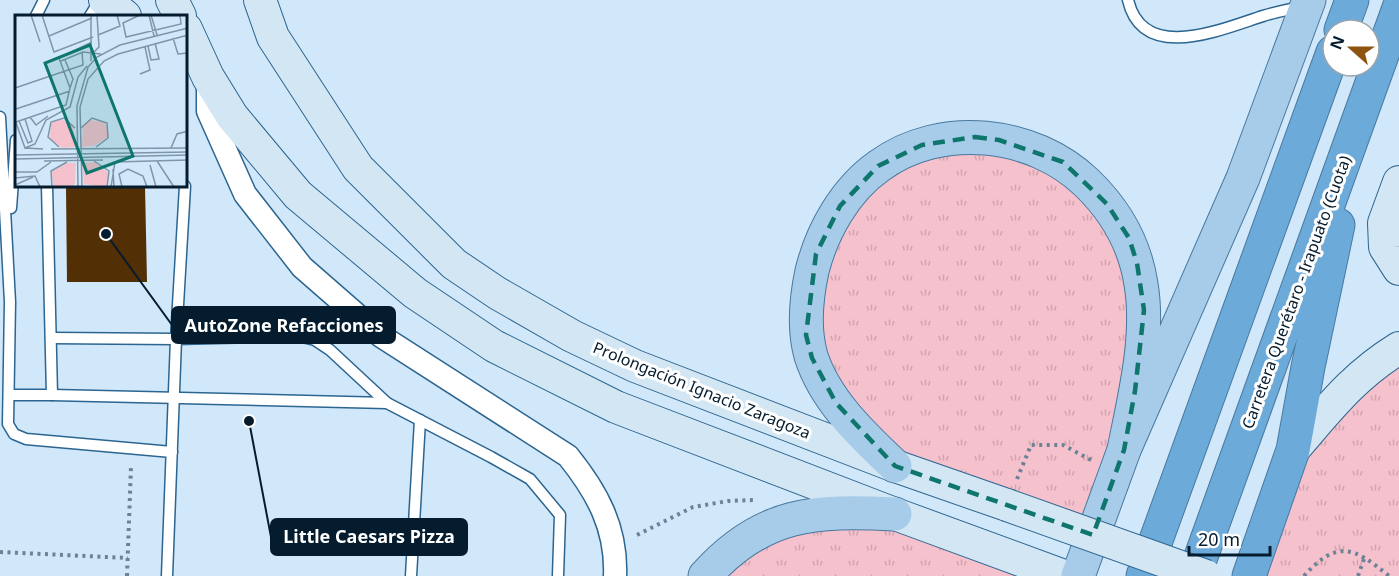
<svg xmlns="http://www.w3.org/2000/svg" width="1399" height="576" font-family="'Noto Sans',sans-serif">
<defs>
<pattern id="grass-tufts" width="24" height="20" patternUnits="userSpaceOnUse" patternTransform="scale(1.5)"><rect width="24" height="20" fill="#f5c1cd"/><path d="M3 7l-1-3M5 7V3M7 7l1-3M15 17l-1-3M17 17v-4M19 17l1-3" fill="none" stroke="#d1a5b0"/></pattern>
</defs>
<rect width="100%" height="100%" fill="#d1e8fb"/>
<g fill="url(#grass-tufts)">
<polygon points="994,150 1072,179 1137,263 1136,332 1090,525 893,454 827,372 819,296 826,264 853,206 912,157"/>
<polygon points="1399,359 1399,576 1261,576 1304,452"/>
<polygon points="899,523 1039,576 713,576 789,529"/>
</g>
<polygon fill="#532f05" points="66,186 145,186 147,282 67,282"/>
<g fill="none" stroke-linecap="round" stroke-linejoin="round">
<defs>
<g id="lane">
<path d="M1128 0C1143 64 1222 29 1263 16 1275 12 1287 10 1299 7"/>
<polyline points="36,16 44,0"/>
<polyline points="90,16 100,0"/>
<polyline points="0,117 10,302 8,424 14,434 26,439 172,452"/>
<polyline points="47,186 52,395"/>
<polyline points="11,208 16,140"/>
<polyline points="51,338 176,339 298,336 315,340 330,350 387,403"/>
<polyline points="9,395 52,395 387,403 491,457 530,479 560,515 558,576"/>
<polyline points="167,576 176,339 185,186"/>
<polyline points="411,576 420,420"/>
</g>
<path id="street" d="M208 77V111L245 194 302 267 381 336 568 456C597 492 617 528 615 576"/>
<g id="secondary">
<polyline points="105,0 125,16"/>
<polyline points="172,0 180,16"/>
<polyline points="260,0 273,37 358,168 454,264 497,293 572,336 635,366 895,466 1007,505"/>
<polyline points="186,29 208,77 232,116 298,195 415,293 494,346 616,407 895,514 1064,576"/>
<polyline points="1399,182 1384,223 1385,247 1399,269"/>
<path d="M1293 450C1328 410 1352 377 1399 348"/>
</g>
<g id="primary">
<path d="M895 466C862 435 825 400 811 356 803 328 806 299 812 271 822 231 845 190 879 166 941 121 1033 131 1087 183 1116 211 1135 245 1141 284 1150 337 1134 399 1124 450"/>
<path d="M705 576C762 512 815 510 895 514"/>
<polyline points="1078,576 1124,450 1243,178 1309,0"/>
</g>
<g id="highway">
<polyline points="1341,30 1352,0"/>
<polyline points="1143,576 1333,52"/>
<polyline points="1194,576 1399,8"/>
<polyline points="1249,576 1293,450 1308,367 1338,225"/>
</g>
</defs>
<use href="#lane" stroke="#2c658f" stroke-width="13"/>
<use href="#street" stroke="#2c658f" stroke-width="25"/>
<use href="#secondary" stroke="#2c658f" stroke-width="34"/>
<use href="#primary" stroke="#48789e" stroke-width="35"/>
<use href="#highway" stroke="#48789e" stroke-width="35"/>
<g stroke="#6c8396" stroke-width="4" stroke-dasharray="3 4.5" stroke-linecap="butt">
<polyline points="1017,479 1031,445 1063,445 1091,460"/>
<polyline points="637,535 693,507 728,501 754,500"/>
<polyline points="0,552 128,558"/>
<polyline points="127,576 131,466"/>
<path d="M1304 576C1337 539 1354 547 1389 576"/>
<polyline points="1358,576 1365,556"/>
</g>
<use href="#lane" stroke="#fff" stroke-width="10"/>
<use href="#street" stroke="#fff" stroke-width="22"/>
<use href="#secondary" stroke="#d3e6f4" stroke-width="32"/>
<use href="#primary" stroke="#a7cce9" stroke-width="33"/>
<use href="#highway" stroke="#6caada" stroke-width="33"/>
<defs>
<polyline id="secondary-bridge" points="1007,505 1206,576"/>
</defs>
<use href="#secondary-bridge" stroke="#2c658f" stroke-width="34" stroke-linecap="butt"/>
<use href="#secondary-bridge" stroke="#d3e6f4" stroke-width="32"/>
</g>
<path fill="none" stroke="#0f766e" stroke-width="4.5" stroke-dasharray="12 8" stroke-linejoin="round" d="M975 137 999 140 1063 162 1107 204 1129 238 1137 263 1144 310 1135 391 1124 450 1093 535 895 466 836 403 812 358 806 335 816 254 840 206 878 166 922 145Z"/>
<g text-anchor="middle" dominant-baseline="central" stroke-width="6" stroke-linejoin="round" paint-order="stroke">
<g font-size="16" fill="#051c2e" stroke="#fff">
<text transform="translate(1296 292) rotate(-70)">Carretera Querétaro - Irapuato (Cuota)</text>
<text transform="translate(702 390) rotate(22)">Prolongación Ignacio Zaragoza</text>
</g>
</g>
<g transform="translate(15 15)">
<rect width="172" height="172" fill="#d1e8fb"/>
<path d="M46 104 58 110 61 132 47 133 35 124 36 108ZM74 105 90 107 94 121 79 131 67 132 68 111ZM79 147 94 158 91 172 69 169 67 148ZM52 148H61L60 168 57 172H39L36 157Z" fill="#f5c1cd"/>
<path fill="none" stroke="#7f96a9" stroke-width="1.5" d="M16 0 25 27M27 0 39 37 78 22M125 0 108 8 111 22 166 9 165 0M134 0 139 21M136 0 142 20M83 20 105 11 102 0M34 21 77 3M158 23 163 39 173 38M133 31 136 45 144 44 140 28M78 38 84 32 82 0M44 43 77 27M50 45 58 64 55 73M46 46 68 37 86 39M76 46V0M125 59 135 55 130 32M0 73 68 50 67 37M1 94 55 76M15 102 21 110 33 101M0 105 10 133 20 129 31 105 55 92 63 62 72 51M4 106 13 128 17 126 10 104M1 107 51 90 55 73 44 43M66 113 77 103 92 108 93 123 81 132M44 132 33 122 36 107 49 103 60 113M10 133 28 134M156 133 162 119 173 116M36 134 173 133M0 140 173 137M0 144 173 140M29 146 88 145M79 146 94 156 92 172M142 146 159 172M135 150 141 172M98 154 99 172M0 157H22L36 147M0 163 20 161 25 172M0 170 18 162M37 172 36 156 52 147M63 172 62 91 73 52 82 42 105 30 173 13M67 172 65 92 73 64 89 46 103 39 173 20M96 172 100 147 173 145M107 172 104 159 113 154 128 161 132 172"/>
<path fill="#0f766e" fill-opacity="0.15" stroke="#0f766e" stroke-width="3" d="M75 30 118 141 72 158 30 48Z"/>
<rect width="172" height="172" fill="none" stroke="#051c2e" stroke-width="3"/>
</g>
<path fill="none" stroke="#051c2e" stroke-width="2" d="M106 234L172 325M249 421L271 537"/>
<g fill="#051c2e" stroke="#fff" stroke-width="2">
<circle cx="106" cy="234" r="6"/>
<circle cx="249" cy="421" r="6"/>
</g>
<g fill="#051c2e" stroke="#051c2e" stroke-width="2">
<rect x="172" y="307" width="223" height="36" rx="6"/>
<rect x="271" y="519" width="196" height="36" rx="6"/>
</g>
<g font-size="18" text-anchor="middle" font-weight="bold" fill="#fff">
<text x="284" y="332">AutoZone Refacciones</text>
<text x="369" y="543">Little Caesars Pizza</text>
</g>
<g transform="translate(1351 48) rotate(291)"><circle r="28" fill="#ffffff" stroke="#9ba4ab" stroke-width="1.5"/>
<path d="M0-4.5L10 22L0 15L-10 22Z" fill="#8e540f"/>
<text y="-9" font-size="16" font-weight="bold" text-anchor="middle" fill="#051c2e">N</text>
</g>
<path d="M1189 546v9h81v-9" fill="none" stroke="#051c2e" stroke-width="3"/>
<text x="1198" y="546" font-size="18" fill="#051c2e" stroke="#ffffff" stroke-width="4.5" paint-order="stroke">20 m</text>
</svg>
